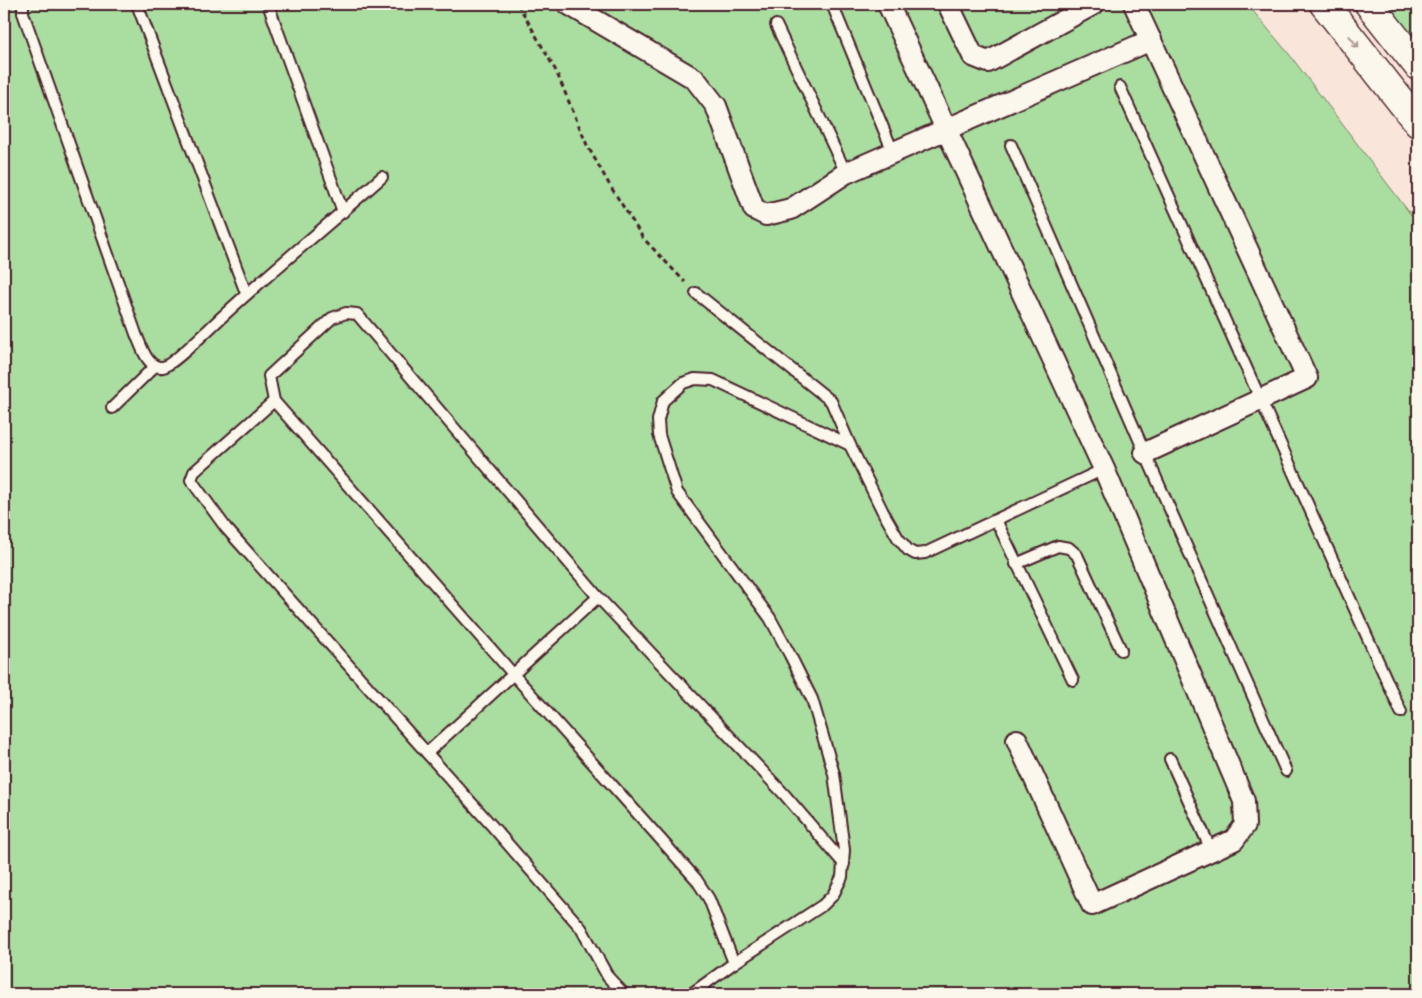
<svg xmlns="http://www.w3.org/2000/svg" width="1422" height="998" font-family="'Architects Daughter',sans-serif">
<rect width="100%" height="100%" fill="#f9e5d9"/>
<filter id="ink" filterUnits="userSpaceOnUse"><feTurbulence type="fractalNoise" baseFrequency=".02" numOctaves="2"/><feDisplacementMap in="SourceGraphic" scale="10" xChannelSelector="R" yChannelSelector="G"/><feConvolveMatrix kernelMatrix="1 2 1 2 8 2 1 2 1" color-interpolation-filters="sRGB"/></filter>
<g filter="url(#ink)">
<g fill="#a9dea0" stroke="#7a7e66">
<polygon points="4,4 1247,4 1289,54 1418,224 1418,994 4,994"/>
<polygon points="1382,4 1418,4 1418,50"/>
</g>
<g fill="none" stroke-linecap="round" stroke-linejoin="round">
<defs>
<g id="service">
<path d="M23 4V13L136 334C141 345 147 369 163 367 172 365 199 338 207 331 263 277 324 229 382 177"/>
<polyline points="137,4 246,293"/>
<polyline points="268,4 343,212"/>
<polyline points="832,4 893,152"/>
<polyline points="776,25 846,173"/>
<polyline points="1120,87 1401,712"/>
<polyline points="1011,145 1145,453 1286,771"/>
<polyline points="696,293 831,401 850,445 883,512 898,538 908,550 915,554 925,553 1104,469"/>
<polyline points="274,401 269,376 332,318 346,313 357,314 598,597 784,794 844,864"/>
<polyline points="112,408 155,366"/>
<polyline points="996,520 1073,680"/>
<polyline points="1016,564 1058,546 1069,548 1077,555 1121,650"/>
<polyline points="427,753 598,597"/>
<polyline points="1170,759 1211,850"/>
<polyline points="624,994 608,977 581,928 493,827 226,528 191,480 194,472 274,401 513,674 696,879 709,899 734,963"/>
<polyline points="691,994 734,963 823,905 833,895 842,877 844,850 834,774 812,699 790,655 770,618 677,492 659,435 658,420 663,401 683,383 695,379 713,380 850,445"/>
</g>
<g id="minor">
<polyline points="568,4 695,79 716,106 754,209 766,215 791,209 846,173 1151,40"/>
<polyline points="888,4 1104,469 1244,801 1245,825 1234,840 1092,905 1017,740"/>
<polyline points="948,4 973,56 988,62 1094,4"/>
<polyline points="1134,4 1307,378 1145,453"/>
</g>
<g id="secondary">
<polyline points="1324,4 1418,123"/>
<polyline points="1369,4 1418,66"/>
</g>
</defs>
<use href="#service" stroke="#4a1f2b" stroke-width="14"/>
<use href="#minor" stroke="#4a1f2b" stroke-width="24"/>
<use href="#secondary" stroke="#4a1f2b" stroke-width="31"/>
<polyline stroke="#4a1f2b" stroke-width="3" stroke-dasharray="5 4" stroke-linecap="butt" points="518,4 556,71 587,145 609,184 643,238 685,282"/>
<use href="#service" stroke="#fbf7ec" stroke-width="10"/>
<use href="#minor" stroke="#fbf7ec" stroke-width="20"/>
<use href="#secondary" stroke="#fbf7ec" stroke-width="28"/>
</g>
<defs><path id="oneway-shaft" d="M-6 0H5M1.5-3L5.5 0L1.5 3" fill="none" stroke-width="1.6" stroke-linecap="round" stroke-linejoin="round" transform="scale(1.25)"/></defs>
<use stroke="#ab9695" href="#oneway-shaft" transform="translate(1354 42) rotate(52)"/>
</g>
<rect width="1422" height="998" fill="none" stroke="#fbf7ec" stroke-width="20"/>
<rect x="10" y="10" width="1402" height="978" fill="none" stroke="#4a1f2b" stroke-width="2" filter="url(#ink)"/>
</svg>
